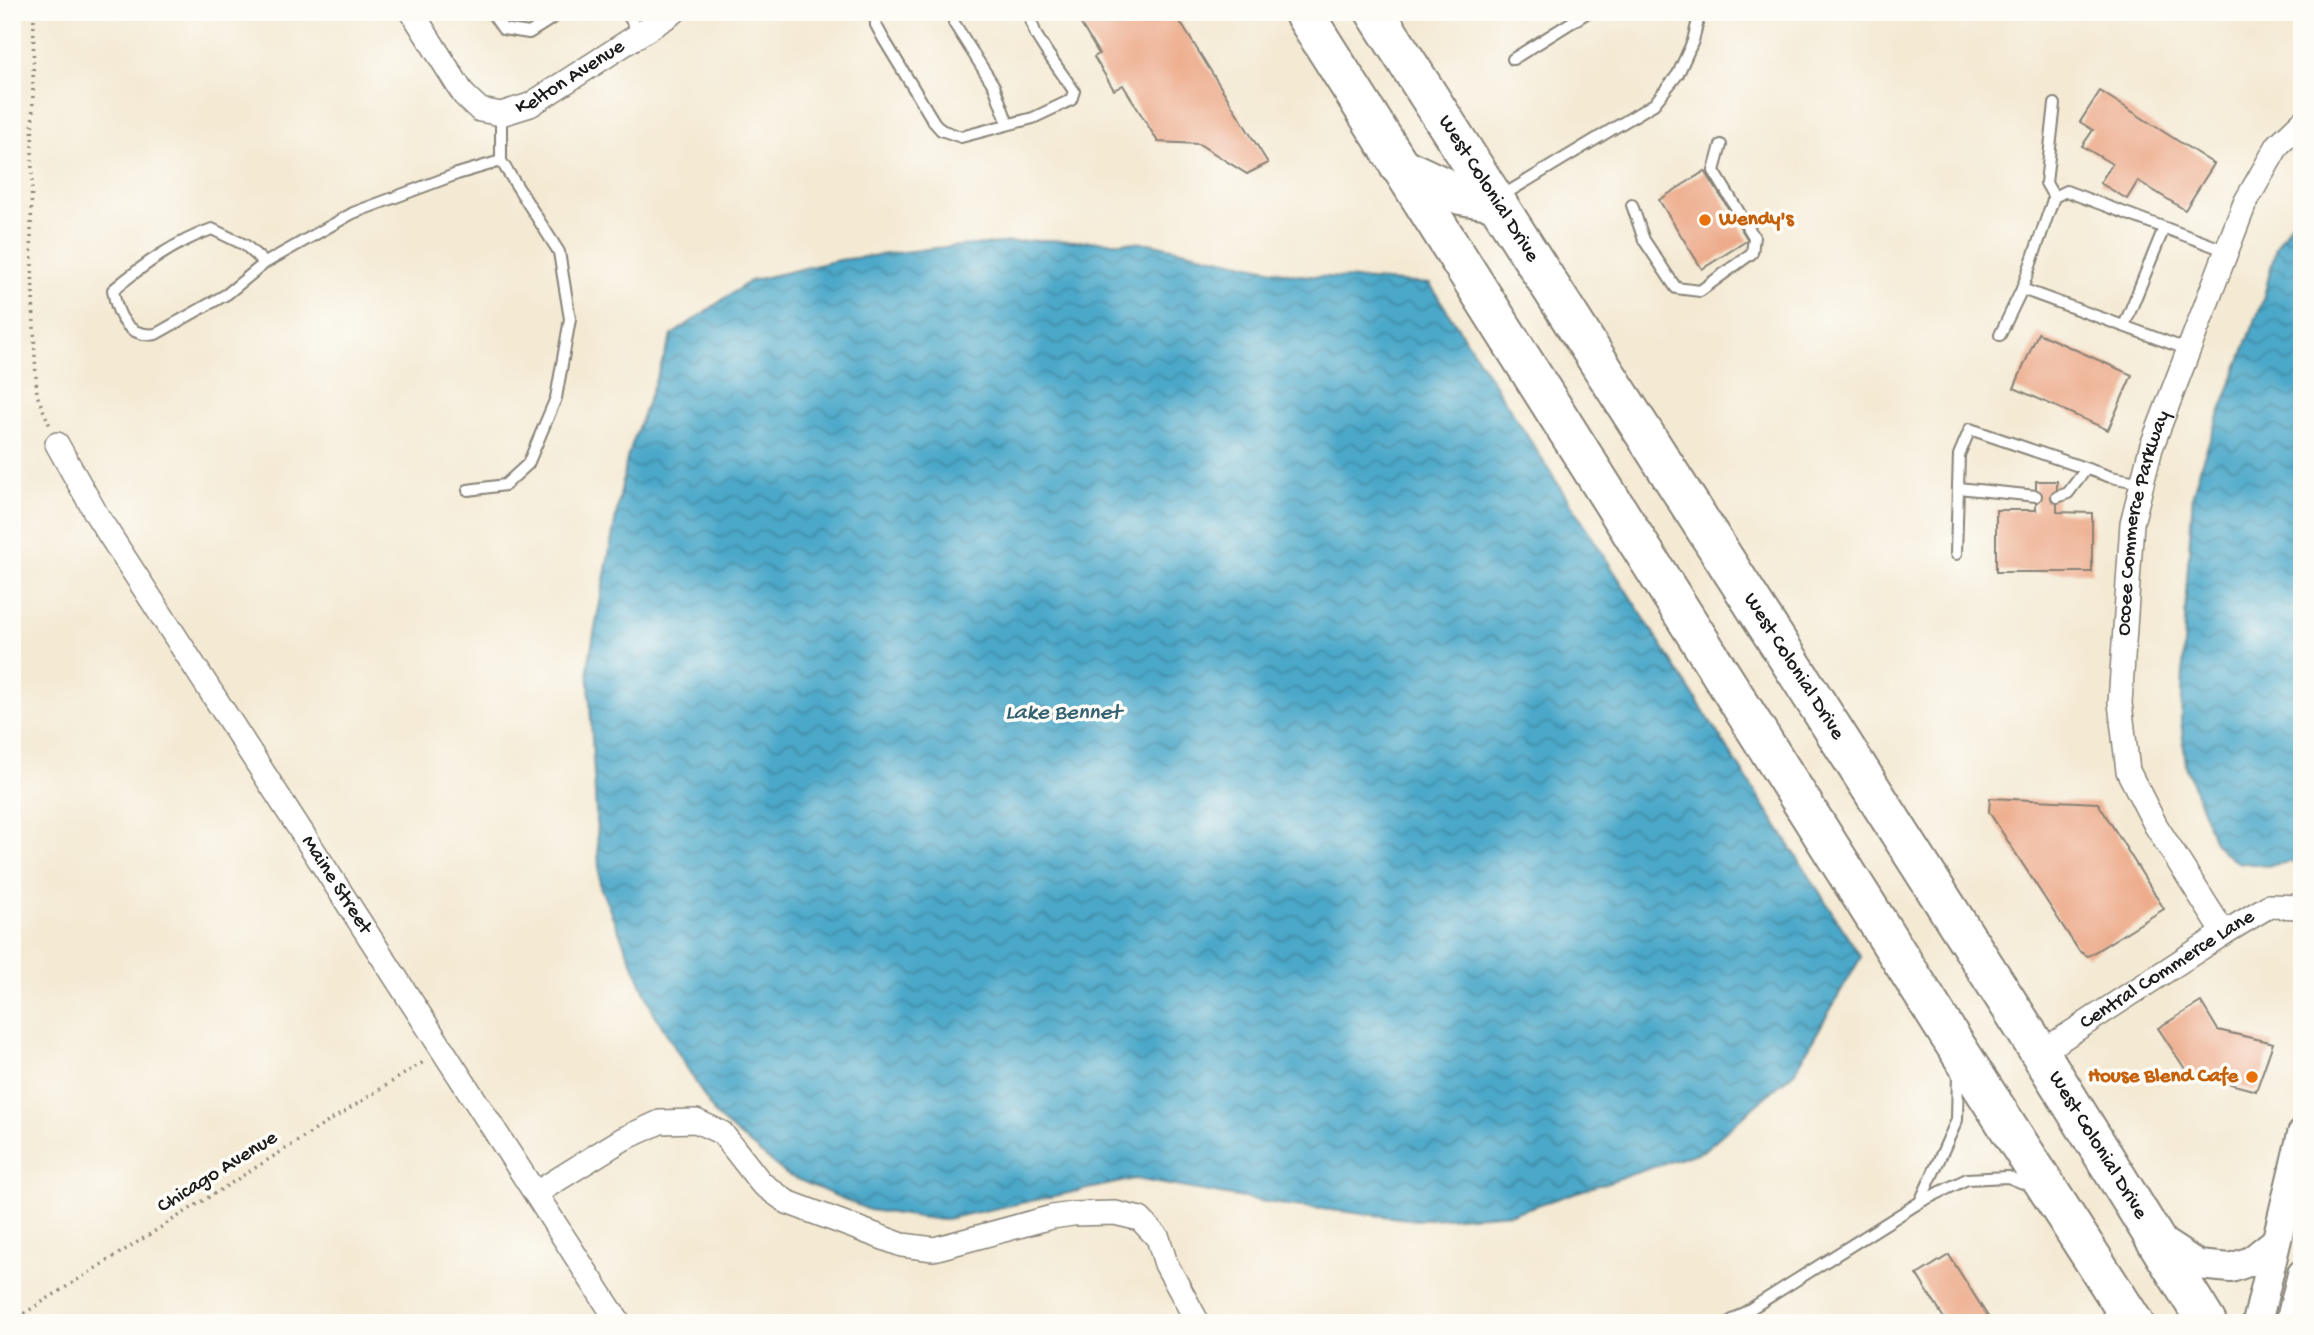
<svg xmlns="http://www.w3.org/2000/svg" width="2314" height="1335" font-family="'Gochi Hand',sans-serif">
<defs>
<pattern id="water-waves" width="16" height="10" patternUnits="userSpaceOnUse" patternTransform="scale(1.75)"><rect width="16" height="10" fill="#4ba8c9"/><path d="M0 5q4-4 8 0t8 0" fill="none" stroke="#3e88a2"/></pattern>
</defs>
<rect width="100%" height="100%" fill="#fdfcf7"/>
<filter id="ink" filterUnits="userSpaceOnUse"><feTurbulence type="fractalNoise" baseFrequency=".0143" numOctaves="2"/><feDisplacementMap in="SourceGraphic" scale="14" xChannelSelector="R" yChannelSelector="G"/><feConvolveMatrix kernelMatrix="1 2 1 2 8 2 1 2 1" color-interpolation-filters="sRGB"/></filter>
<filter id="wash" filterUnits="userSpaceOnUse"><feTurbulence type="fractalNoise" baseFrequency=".00686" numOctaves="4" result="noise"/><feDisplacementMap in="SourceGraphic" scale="28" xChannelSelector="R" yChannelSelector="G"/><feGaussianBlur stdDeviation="1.57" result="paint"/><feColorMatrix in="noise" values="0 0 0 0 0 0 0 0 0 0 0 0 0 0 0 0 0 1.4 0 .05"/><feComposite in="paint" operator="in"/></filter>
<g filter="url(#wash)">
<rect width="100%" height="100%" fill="#f4ead4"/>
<g fill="url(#water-waves)" stroke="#346272" stroke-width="2">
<polygon points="2302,204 2302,860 2267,866 2238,862 2224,853 2214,842 2186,766 2181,720 2186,594 2193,493 2203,458 2263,300 2276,247"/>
<polygon points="1040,240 1149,243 1297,275 1430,284 1861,957 1795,1071 1703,1151 1513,1213 1417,1220 1278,1204 1135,1179 941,1220 869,1210 787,1175 716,1116 653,1011 600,887 588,666 627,458 672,335 750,281 839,260 935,248"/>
</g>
<g id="blocks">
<g fill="#edab8b">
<polygon points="1082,12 1174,12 1268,163 1247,174 1199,144 1158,142 1123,85 1114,90 1094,57 1099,54 1076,16"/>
<polygon points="2100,91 2214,164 2185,210 2138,181 2127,199 2100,183 2112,164 2082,146 2093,130 2080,122"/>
<polygon points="1705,171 1748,240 1702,269 1659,200"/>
<polygon points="2038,333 2132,375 2108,430 2014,388"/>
<polygon points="2036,481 2057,481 2057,512 2092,513 2092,572 1996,572 1996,510 2036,510"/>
<polygon points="1990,798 2098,803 2164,909 2088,956 2079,951 1989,812"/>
<polygon points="2201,1002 2218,1030 2273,1043 2256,1091 2187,1072 2158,1028"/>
<polygon points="1949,1255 1992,1323 1947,1323 1917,1275"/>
</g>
</g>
</g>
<g filter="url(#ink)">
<use href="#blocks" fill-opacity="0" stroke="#888378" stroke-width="2"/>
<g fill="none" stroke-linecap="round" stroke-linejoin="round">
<defs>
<g id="service">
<polyline points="491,12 503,29 529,33 562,12"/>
<polyline points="626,12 640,34"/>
<polyline points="875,12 876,25 883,38 934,122 941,130 961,137 1033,118 1071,100 1074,91 1046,51 1036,35 1028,12"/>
<polyline points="954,23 994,86 1008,124"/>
<polyline points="1513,59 1588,12"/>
<polyline points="1500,197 1654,104 1678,74 1693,41 1700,12"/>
<polyline points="2054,197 2046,183 2055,104"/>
<polyline points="1632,205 1644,240 1676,288 1700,291 1752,253 1754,237 1714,171 1721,145"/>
<path d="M265 263 245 245 212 229C175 242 143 265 113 290 117 315 127 338 156 334L227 294 265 263 353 213 457 174 501 161"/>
<polyline points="2124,326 2164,228"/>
<polyline points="2000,335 2022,289"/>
<polyline points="2189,350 2022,289 2054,197 2066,191 2227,251"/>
<polyline points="1958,488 2036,496"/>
<polyline points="468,490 505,485 528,464 556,398 570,319 559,252 501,161 501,114"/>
<polyline points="2057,497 2068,493 2086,469"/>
<polyline points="1956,554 1959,455 1970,429 2111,477 2142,483"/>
<polyline points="1920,1202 1957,1120 1958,1073"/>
<polyline points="1728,1323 1920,1202 1967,1179 2008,1177 2033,1187"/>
</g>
<g id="minor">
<path id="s1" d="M412 12 464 95 480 110 501 114 530 105 674 12"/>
<path id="s2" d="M57 444 98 517 619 1323"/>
<path id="s3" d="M2224 933 2156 826 2128 771 2120 703 2132 523 2151 448 2245 203 2278 145 2302 122"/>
<path id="s4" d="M2040 1053 2224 933 2269 906 2302 907"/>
<polyline points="536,1193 623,1139 660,1122 696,1121 722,1133 761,1183 787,1202 902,1245 934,1249 1052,1217 1073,1214 1115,1213 1140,1219 1158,1238 1166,1264 1198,1323"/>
</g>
<g id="tertiary">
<polyline points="2161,1241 2198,1265 2231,1268 2251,1261 2276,1241"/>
<polyline points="2257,1323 2302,1134"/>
<polyline points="2290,1323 2302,1274"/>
</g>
<g id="trunk">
<polyline points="1303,12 1945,1029 2134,1323"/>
<path id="s5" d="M1375 12 2040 1053 2207 1323"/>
<polyline points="1399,166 1461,195 1495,201"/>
</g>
</defs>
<use href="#service" stroke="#888378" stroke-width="14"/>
<use href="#minor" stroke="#888378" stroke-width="26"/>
<use href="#tertiary" stroke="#888378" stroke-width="32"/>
<use href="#trunk" stroke="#888378" stroke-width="42"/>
<g stroke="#888378" stroke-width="3.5" stroke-dasharray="2 5" stroke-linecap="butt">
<polyline points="34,12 31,235 35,356 37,395 50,426"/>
<polyline points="12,1321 425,1061"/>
</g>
<use href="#service" stroke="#fff" stroke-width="10"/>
<use href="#minor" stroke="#fff" stroke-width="23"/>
<use href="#tertiary" stroke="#fff" stroke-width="28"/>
<use href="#trunk" stroke="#fff" stroke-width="38"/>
</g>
</g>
<g fill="#e8710a" stroke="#fdfcf7" stroke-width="2.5">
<circle cx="1705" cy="220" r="7"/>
<circle cx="2252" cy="1077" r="7"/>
</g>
<g text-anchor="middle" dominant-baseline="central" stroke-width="7" stroke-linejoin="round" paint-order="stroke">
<g font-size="21" fill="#1c1c1c" stroke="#fdfcf7">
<text stroke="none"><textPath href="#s1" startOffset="220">Kelton Avenue</textPath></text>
<text stroke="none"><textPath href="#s5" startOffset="210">West Colonial Drive</textPath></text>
<text stroke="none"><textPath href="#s3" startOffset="439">Ocoee Commerce Parkway</textPath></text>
<text stroke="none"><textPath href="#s5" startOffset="777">West Colonial Drive</textPath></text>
<text stroke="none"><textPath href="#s2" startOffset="522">Maine Street</textPath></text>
<text stroke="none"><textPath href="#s4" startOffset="152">Central Commerce Lane</textPath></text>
<text stroke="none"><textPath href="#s5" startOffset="1344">West Colonial Drive</textPath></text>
<text transform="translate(218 1173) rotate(-32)">Chicago Avenue</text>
</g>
<g font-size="21" font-weight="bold" fill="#c56008" stroke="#fdfcf7" text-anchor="start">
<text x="1719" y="220">Wendy's</text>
<text x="2238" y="1077" text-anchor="end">House Blend Cafe</text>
</g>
<g font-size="23" font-style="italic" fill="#346272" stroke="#fdfcf7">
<text x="1063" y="713">Lake Bennet</text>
</g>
</g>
<rect width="2314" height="1335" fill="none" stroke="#fdfcf7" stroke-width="42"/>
</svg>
